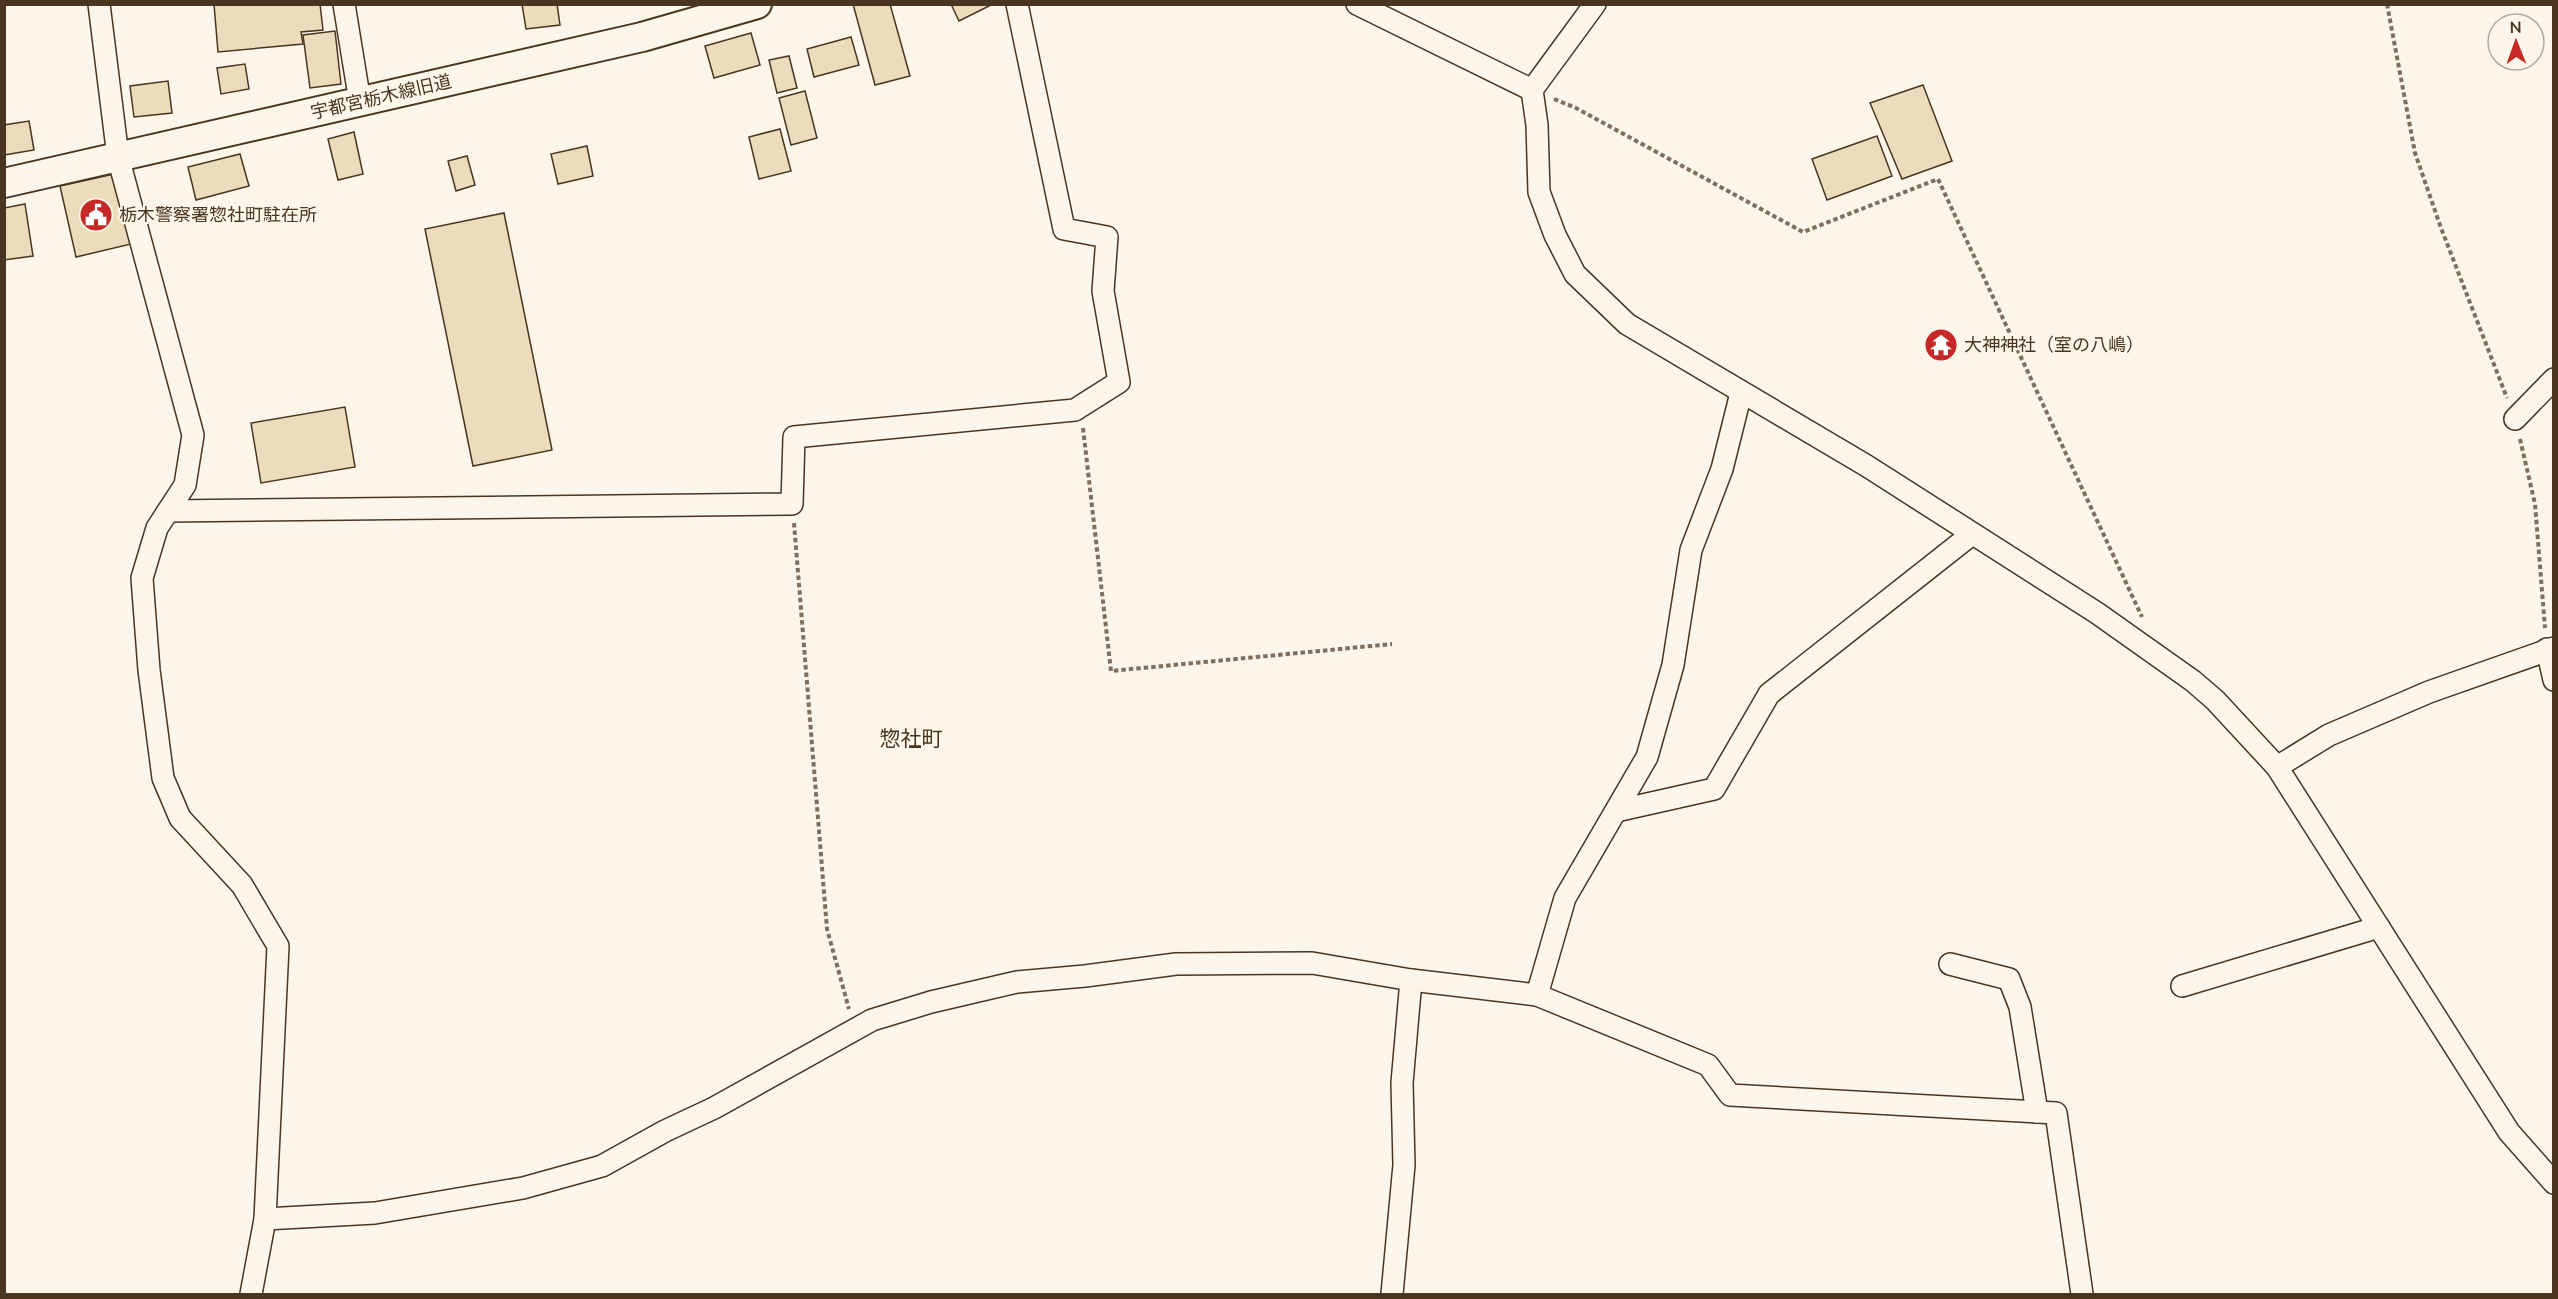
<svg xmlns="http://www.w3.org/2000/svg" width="2558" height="1299" font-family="'Nunito Sans','Noto Sans JP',sans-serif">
<rect width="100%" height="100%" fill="#fbf6e9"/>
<g fill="#ecdcbc" stroke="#4a3520" stroke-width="1.5">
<polygon points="214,4 320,4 323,30 301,32 303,44 218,52"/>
<polygon points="522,4 557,4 560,25 526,29"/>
<polygon points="853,4 890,4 910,76 875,85"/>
<polygon points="951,4 993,4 959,21"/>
<polygon points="335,31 341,84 310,88 303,35"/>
<polygon points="751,33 760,65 714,78 705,46"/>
<polygon points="851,37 859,65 814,77 807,49"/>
<polygon points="789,56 797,88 777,93 769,60"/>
<polygon points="245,64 249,89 221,94 217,68"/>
<polygon points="168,81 172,113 134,117 130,86"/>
<polygon points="1923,85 1952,161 1902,179 1870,103"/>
<polygon points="805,91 817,138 791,145 779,98"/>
<polygon points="29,121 34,150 4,155 4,125"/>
<polygon points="780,129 791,171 759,179 749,137"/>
<polygon points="354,132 363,174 338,180 328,139"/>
<polygon points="1877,136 1892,176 1827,200 1812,159"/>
<polygon points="587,146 593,176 558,184 551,154"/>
<polygon points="240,154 249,186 196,200 188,167"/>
<polygon points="467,156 475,185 456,191 448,161"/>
<polygon points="114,174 131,244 76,257 60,186"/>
<polygon points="25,204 33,256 4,260 4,208"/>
<polygon points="504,213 552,450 473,466 425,229"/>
<polygon points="345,407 355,467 261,483 251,423"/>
</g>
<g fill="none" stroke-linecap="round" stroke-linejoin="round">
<defs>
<g id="street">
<polyline points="99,4 118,157 193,435 185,485 157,528 142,578 149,670 163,778 180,818 242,885 278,946 265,1219 251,1294"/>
<polyline points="344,4 360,102"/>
<polyline points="1357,4 1532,90"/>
<polyline points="1595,4 1532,90 1537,125 1539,192 1555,235 1575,274 1627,324 1867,466 2097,613 2193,681 2215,700 2277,767 2509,1132 2554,1183"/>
<polyline points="2515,419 2554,379"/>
<polyline points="168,511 792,504 794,437 1075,410 1081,406 1119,382 1103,291 1107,237 1064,229 1017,4"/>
<polyline points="2547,649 2554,680"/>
<polyline points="2277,767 2329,735 2429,692 2554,648"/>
<polyline points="1616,811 1714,789 1769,694 1972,534"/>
<polyline points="1950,964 2009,979 2020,1007 2037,1112"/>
<polyline points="2182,986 2379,927"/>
<polyline points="1537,995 1708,1065 1730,1095 2056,1113 2082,1294"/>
<polyline points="265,1219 375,1213 523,1188 602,1166 665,1131 714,1108 872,1020 931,1002 1017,982 1085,976 1176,964 1312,963 1411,980 1537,995 1565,898 1647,757 1673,665 1691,550 1722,469 1741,393"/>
<polyline points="1392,1294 1404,1165 1402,1083 1411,980"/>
</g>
<polyline id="secondary" points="4,183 642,37 757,4"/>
</defs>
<use href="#street" stroke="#4a3520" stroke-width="24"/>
<use href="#secondary" stroke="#4a3520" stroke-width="32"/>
<g stroke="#7f6f5c" stroke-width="4" stroke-dasharray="4.5 3" stroke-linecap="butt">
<polyline points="2387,4 2415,153 2441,228 2507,398"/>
<polyline points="1554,99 1576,108 1803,232 1938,179 2142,617"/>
<polyline points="1083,428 1111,671 1392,644"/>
<polyline points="2520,439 2535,504 2545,628"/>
<polyline points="794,523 827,929 849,1009"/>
</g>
<use href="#street" stroke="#fbf6e9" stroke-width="21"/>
<use href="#secondary" stroke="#fbf6e9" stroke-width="28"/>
</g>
<defs>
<symbol id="civic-disc" viewBox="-11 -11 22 22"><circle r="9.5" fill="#c62828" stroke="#fbf6e9"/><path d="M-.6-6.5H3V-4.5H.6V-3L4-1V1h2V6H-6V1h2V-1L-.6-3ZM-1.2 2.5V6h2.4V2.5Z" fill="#fff"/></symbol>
<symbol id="temple-disc" viewBox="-11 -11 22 22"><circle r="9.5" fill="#c62828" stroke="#fbf6e9"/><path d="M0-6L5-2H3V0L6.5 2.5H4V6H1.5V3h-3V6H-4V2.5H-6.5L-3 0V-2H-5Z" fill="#fff"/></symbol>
</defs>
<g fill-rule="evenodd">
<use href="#civic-disc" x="77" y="196" width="38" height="38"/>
<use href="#temple-disc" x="1922" y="326" width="38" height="38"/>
</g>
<g text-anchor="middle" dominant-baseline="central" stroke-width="4.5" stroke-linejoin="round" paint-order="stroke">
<g font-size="18" fill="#4a3520" stroke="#fbf6e9">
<text transform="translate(381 97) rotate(-13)">宇都宮栃木線旧道</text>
</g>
<g font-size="18" fill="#4a3520" stroke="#fbf6e9" text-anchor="start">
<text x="119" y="215">栃木警察署惣社町駐在所</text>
<text x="1964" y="345">大神神社（室の八嶋）</text>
</g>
<g font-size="21" fill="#4a3520" stroke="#fbf6e9">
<text x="911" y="739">惣社町</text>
</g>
</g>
<rect width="2558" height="1299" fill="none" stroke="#4a3520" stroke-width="12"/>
<g transform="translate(2516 42) rotate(359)"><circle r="28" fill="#fbf6e9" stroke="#b4a999" stroke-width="1.5"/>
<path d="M0-4.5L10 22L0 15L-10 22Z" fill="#c62828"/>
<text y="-9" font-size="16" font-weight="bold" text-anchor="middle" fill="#4a3520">N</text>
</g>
</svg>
